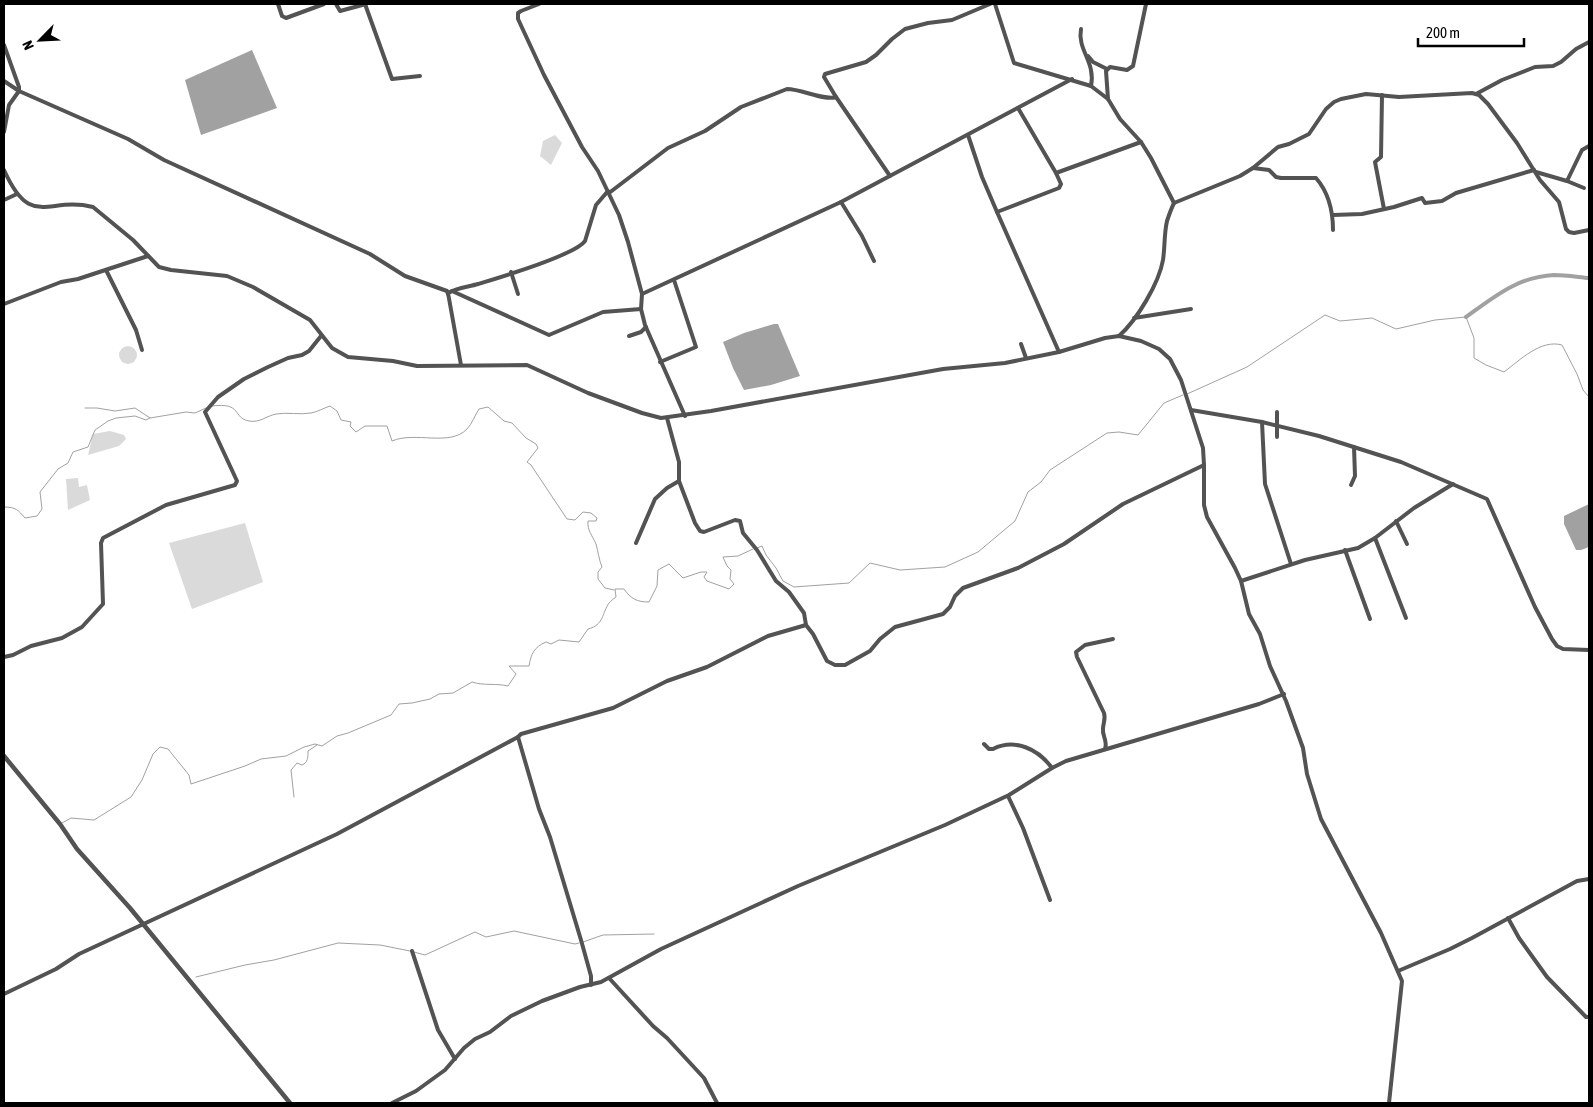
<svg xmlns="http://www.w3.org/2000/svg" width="1593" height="1107" font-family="'Asap Condensed',sans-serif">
<rect width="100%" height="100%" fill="#fff"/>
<g fill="#dadada">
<polygon points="555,135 562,143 551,165 540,156 543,141"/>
<circle cx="128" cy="355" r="9"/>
<polygon points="110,431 124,435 126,439 119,446 88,455 93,434"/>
<polygon points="78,478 79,487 87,485 90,500 68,510 66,479"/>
<polygon points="245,523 263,582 192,609 169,543"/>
</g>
<g fill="#a1a1a1">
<polygon points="252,50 277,108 201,135 185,80"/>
<polygon points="774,324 778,324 800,376 771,385 744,390 733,368 723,342 744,333"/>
<polygon points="1589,504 1589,547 1581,550 1576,550 1564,524 1564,516"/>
</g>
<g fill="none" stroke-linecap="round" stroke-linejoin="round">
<g stroke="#a1a1a1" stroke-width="1">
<path d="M1187 394 1247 367 1325 315 1340 321 1372 318 1396 329 1435 320 1466 317 1474 338V358L1486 365 1504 372C1520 360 1541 339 1562 345L1577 374 1583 390 1589 397"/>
<path d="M212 406C243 402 232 418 249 421 260 423 266 416 276 414 287 412 300 415 311 413 317 412 324 408 330 406L337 411 341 420 351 422 350 426 356 432 365 426H387L392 441C415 431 450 447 467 429 472 424 475 415 479 409L488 407 504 421 512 423 526 438 536 444 538 448 527 462 531 465 567 519 575 520 583 512 591 513 597 518 596 521H588C587 530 592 535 596 544 598 551 599 560 602 567L598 572V579L605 588 614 590"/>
<polyline points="85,408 97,408 115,411 135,408 150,418 186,412 195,413 206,408"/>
<path d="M4 507C16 507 18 510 25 518L37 516 42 509 40 492 58 469 68 463 73 452 88 447 95 430 108 421 116 418 135 416 146 420 150 418"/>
<polyline points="757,548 762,546 766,555 776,568 783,581 794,587 849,583 870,563 900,570 945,567 978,552 1015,521 1028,492 1041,482 1050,470 1107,433 1119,432 1138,435 1164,403 1183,395"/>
<path d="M294 797 291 770 297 763 302 765C308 763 308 757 308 751L317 745"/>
<path d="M62 823 71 818 94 820 131 797 142 780 153 754 160 747 168 749 189 775 191 784 245 766 261 759 286 756 304 747 315 744 322 746 337 736 348 733 391 715 399 704 412 703 430 699 439 694 453 693 472 682C484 686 496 683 508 686L516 674 509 666H529C531 654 534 647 546 642L551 644 559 640 579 642 588 629C604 625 602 613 609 603 611 601 613 599 616 597L615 589H624C631 599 637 602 649 602L657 586 658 570 669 564 683 578 701 572H707L704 577 707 581 729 589 734 584 730 579 731 570 727 566 723 557 738 556 753 549"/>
<polyline points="583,942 603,935 654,934"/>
<polyline points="414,952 425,955 475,932 486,937 514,931 575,944 579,943"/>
<polyline points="196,977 245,965 274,960 338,943 380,945 410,951"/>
</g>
<path stroke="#a1a1a1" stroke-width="4" d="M1466 317C1494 297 1517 277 1554 275 1565 275 1578 277 1589 278"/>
<g stroke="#535353" stroke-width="4">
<polyline points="278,4 282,16 286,18 324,4"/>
<polyline points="336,4 340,11 366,4"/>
<polyline points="365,4 392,79 420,76"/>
<polyline points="539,4 521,11 518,13 518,19 544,75 582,147 598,171 619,215 628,242 642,294 641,309 645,325 685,416"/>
<polyline points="995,4 1014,63 1091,86 1108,99 1120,119 1141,142 1151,158 1174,203"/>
<path d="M1081 29C1077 50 1096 62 1091 86"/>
<polyline points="4,45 19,87 19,91 128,139 164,160 370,254 405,276 447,291 448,294"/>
<polyline points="1088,56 1093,62 1107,69"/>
<polyline points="4,81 19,91 9,105 4,132"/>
<polyline points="1476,94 1502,80 1535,67 1553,66 1561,62 1576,49 1589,42"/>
<polyline points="1382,95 1381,157 1375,162 1384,209"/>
<polyline points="836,97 890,176"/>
<polyline points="1108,99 1106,71 1110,67 1127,70 1133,66 1146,4"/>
<polyline points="1018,108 1056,173 1141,142"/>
<polyline points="968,135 982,177 997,212"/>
<path d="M1253 168 1269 170 1276 177 1281 178H1316C1329 193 1333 211 1333 230"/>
<path d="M4 170C31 230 47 196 93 207L133 240 159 267 171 270 227 276 253 287 310 320 332 348 348 357 393 361 417 366 527 365 588 393 642 413 661 418 711 411 943 369 1005 363 1059 352 1105 338 1119 336 1141 341 1159 349 1170 359 1181 380 1203 448 1204 465V505L1207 517 1235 568 1241 581 1249 614 1260 634 1270 666 1286 701 1303 748 1307 774 1321 819 1381 933 1402 981 1389 1103"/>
<polyline points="1536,172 1567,181 1584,188"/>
<polyline points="1056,173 1061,184 1059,188 997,212 1059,352"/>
<polyline points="1567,181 1582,150 1589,146"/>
<path d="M609 193 668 148 705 131 741 107 787 89C802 89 824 101 836 97L824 77 825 74 866 62 876 55 892 39 905 29 928 23 952 20 990 4"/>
<polyline points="4,200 17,194"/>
<polyline points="841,202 862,236 874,261"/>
<polyline points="1333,215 1362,214 1394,207 1422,198 1425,203 1442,201 1456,193 1534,170"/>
<polyline points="106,270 136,330 142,350"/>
<polyline points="511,272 518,294"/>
<polyline points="452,291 549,335 603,312 641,309"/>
<polyline points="642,294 841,202 1072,79"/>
<polyline points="4,304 61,282 78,279 148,256"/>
<polyline points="1134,318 1191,309"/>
<polyline points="629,336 641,332 646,327"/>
<path d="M1119 336C1137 320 1159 283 1163 260 1165 247 1164 234 1167 221 1169 215 1171 209 1174 203L1240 176 1253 168 1278 147 1289 144 1309 134 1326 109 1334 102 1341 99 1366 94 1399 97 1472 93 1479 95 1488 104 1517 143 1540 180 1559 202 1566 229 1569 232 1574 233 1589 230"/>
<polyline points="1021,344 1026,358"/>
<polyline points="660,362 696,347 674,280"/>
<path d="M461 365 448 293C457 288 468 287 478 284 498 278 575 255 585 241L596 205 608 191"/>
<polyline points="1191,410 1262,422 1319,436 1401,462 1487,499 1535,607 1552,639 1557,646 1563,649 1589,650"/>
<polyline points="1277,412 1277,437"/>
<polyline points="667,418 679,462 679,481 695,523 700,531 704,532 735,520 740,521 743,533 757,550 776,581 789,592 804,613 806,625 813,634 827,661 835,665 845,665 870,651 880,639 895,627 943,614 950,607 955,596 963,588 1018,568 1064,544 1123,504 1204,465"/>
<polyline points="1262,422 1265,484 1291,564"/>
<polyline points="1351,485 1355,476 1354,447"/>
<polyline points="1396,521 1407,544"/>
<polyline points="1375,538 1406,618"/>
<polyline points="636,543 655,499 667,488 679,481"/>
<polyline points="1345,550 1370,619"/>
<polyline points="1241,581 1305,560 1358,548 1375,538 1414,508 1453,484"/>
<polyline points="4,657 13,655 31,646 62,638 82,627 103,604 101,543 103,538 166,505 235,485 237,481 205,412 218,397 244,379 268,367 288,358 302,355 309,351 321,336"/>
<path d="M984 744 989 749H993C1015 738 1038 749 1052 768"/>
<path d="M1105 749C1108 741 1102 736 1103 729 1103 723 1106 719 1104 713L1077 657 1076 652 1085 645 1113 639"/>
<polyline points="1008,796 1023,828 1050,900"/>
<polyline points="1508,918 1519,938 1547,977 1586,1017 1589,1017"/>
<polyline points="412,951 438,1030 455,1059"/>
<polyline points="1398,971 1450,949 1472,938 1577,881 1589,879"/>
<polyline points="609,978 653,1026 667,1038 704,1078 717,1103"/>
<polyline points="591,985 591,976 581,940 550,837 539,809 518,737 521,734 613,708 667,681 707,667 768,636 806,625"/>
<polyline points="4,994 56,969 79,954 337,834 518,737"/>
<polyline points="392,1103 416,1091 445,1070 464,1048 475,1039 490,1032 511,1016 542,1001 580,987 601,982 661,949 798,886 945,825 1009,795 1052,768 1066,761 1259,704 1284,694"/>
</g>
<polyline stroke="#535353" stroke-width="4.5" points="4,756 60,824 77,849 130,908 290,1103"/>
</g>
<rect width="1593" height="1107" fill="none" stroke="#000000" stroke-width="10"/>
<g transform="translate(40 40) rotate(246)" stroke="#ffffff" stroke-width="4" paint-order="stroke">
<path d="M0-4L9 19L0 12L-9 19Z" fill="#000000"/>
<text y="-8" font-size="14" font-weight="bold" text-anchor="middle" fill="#000000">N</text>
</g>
<path d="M1418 38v8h106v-8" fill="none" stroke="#000000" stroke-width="2.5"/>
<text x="1426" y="38" font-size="15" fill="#000000" stroke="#ffffff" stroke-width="4" paint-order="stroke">200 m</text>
</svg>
